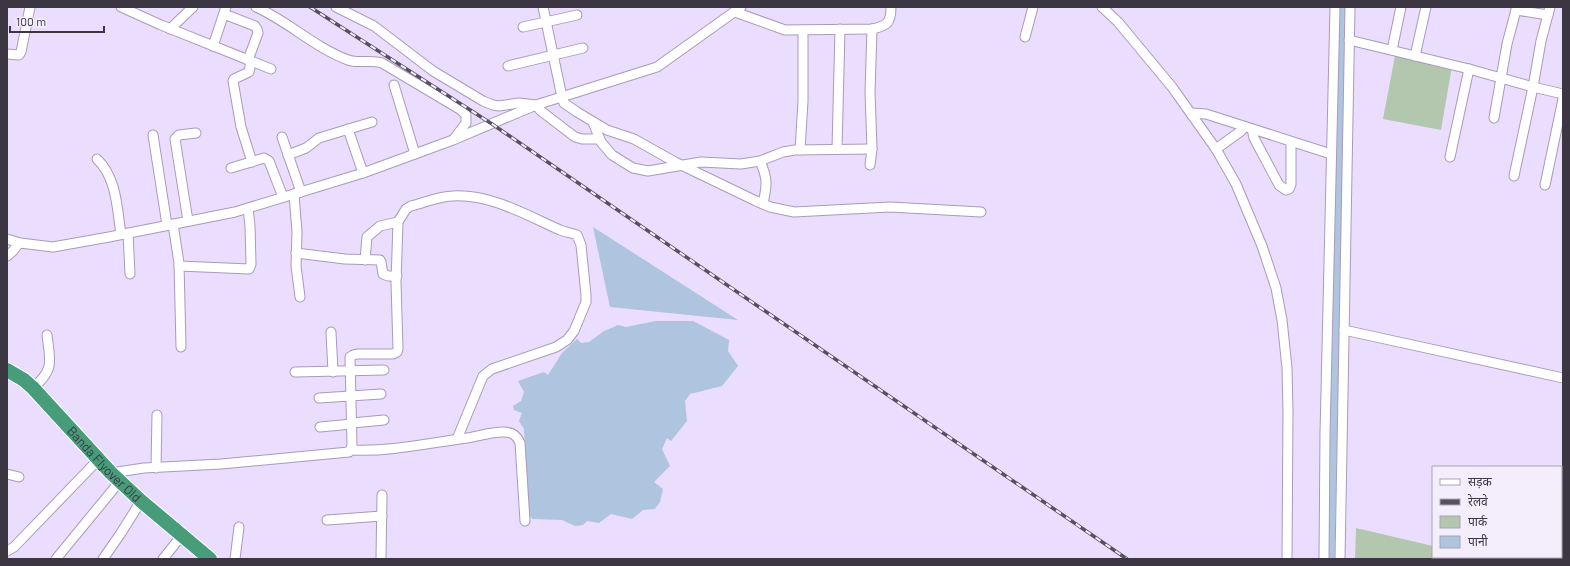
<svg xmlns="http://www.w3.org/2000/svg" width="1570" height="566" font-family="Barlow,'Noto Sans Devanagari',sans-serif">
<rect width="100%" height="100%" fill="#ebddfe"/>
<g fill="#b3c7af">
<polygon points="1395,56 1452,66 1441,130 1383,119"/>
<polygon points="1356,528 1433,546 1433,557 1482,557 1491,559 1355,559"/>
</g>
<g fill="#aec4df">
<polygon points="593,227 738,320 610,307"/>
<polygon points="656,321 693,321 729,340 728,351 738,366 722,386 690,394 685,401 687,421 671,441 667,438 662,449 670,466 654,482 663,489 660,502 655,509 643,510 632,519 611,514 599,523 587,521 583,525 575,526 562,520 533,519 527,514 530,510 528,508 524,429 519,421 522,413 514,410 513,406 521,401 524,392 518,381 544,372 548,375 562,353 577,339 581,343 589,342 604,331 618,325 626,327"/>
</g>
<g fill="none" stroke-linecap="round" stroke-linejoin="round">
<polyline stroke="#aec4df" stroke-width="7" points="1331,559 1343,7"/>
<defs>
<g id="minor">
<polyline points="121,7 161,25 271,69"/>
<path d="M256 7C288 21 315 48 348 60 359 64 371 59 382 63L461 110 466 115V123L454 139"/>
<polyline points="336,7 374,26 433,71 483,101 493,105 499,106 519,103 536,105 541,111 575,137 582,139 599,139"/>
<polyline points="543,7 562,97 564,103 577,112 607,130 634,139 675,162 756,201 770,207 794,212 890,207 981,212"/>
<polyline points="1102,7 1118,22 1172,87 1216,149 1236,184 1262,246 1276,288 1282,320 1287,368 1288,411 1287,559"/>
<polyline points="1517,7 1516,10 1548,15"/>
<polyline points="1550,7 1541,41 1533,87 1563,94"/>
<path d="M735 12 785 30 872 29C887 26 891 23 891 7"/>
<polyline points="224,14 255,26 257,29 258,33 248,60"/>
<polyline points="523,27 577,15"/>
<polyline points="170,29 193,7"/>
<polyline points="1025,37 1033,7"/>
<polyline points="1349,40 1469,69 1533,87 1514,176"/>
<polyline points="213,46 226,7"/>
<polyline points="1392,50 1401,7"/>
<polyline points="7,54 19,55 21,52 30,7"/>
<polyline points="1415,56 1426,7"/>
<polyline points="251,61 249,72 234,79 233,81 241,127 252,162"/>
<polyline points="508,66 583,48"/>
<polyline points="394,85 415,154"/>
<polyline points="1191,113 1206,114 1331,154"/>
<polyline points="1494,118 1507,44 1516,10"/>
<polyline points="593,122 601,142 612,155 633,168 648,171 701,162 741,164 760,161 783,152 795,150 872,149"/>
<polyline points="348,129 363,173"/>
<polyline points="1252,129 1254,138 1279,185 1286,190 1289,189 1291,184 1291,142"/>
<polyline points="153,135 167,225"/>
<polyline points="282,137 301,192"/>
<polyline points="837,149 840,29"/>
<polyline points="1216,149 1241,131 1244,127"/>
<polyline points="800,150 803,101 803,30"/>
<polyline points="288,155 306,148 319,138 372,122"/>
<polyline points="1450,157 1469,69"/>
<path d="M97 159C117 178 117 209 121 234"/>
<path d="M760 161C768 179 767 185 763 204"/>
<polyline points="870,165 872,149 870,92 872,29"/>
<polyline points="231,168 264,158 269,161 283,197"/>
<polyline points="1545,185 1563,99"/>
<polyline points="294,194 297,232 296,266 300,297"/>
<polyline points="188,221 175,139 179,135 196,133"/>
<polyline points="173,224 179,263 181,347"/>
<polyline points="128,233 130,274"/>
<polyline points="7,239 20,243 53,247 109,237 235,212 363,173 453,140 536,105 657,67 741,7"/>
<polyline points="296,253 345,259 380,260 381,262 383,274 388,276 397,276"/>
<polyline points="7,256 13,251 19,243"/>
<polyline points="365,260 367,237 380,226 398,222"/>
<polyline points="179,266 249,269 251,264 250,226 248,208"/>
<polyline points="1344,330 1563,378"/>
<polyline points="331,332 333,372"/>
<polyline points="295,372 384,370"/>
<path d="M33 388C55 369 50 361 47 335"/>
<polyline points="319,398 381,394"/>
<polyline points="352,423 384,420"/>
<polyline points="320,427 352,424"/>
<path d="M351 450C390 452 429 443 467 438 479 436 491 432 503 432 512 432 517 435 520 443L525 521"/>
<polyline points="156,468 157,415"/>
<path d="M111 473 144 468 221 464 349 452 352 446 350 357 353 355 357 354H393L397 352 398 349 396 282 398 222 406 209 411 206C424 203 439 196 453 196 491 194 526 215 560 230 565 232 572 233 577 235L581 245 586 295V302L574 331 567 340 556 347 492 369 483 376 457 439"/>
<polyline points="7,474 19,477"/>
<polyline points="327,520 382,516"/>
<polyline points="7,551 14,547 98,460"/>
<polyline points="56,559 120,481"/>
<polyline points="103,559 121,533 141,501"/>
<polyline points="163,559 182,535"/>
<polyline points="235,559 239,527"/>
<polyline points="381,559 382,495"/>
<polyline points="1324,559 1325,434 1335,7"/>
<polyline points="1340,559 1350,7"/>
</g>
<g id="highway">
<path id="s1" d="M7 370 24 380 33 388 111 473 141 501 210 559"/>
</g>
</defs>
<use href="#minor" stroke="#a89bba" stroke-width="11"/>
<use href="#highway" stroke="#fff" stroke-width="16"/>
<use href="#minor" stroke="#fff" stroke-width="9"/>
<use href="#highway" stroke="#479c7a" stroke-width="14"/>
<defs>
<polyline id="rail" points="310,7 492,124 1127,559"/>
</defs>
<use href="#rail" stroke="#575060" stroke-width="3.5"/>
<use href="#rail" stroke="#f4eefc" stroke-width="2" stroke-dasharray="6" stroke-linecap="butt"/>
</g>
<g text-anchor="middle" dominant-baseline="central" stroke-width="4" stroke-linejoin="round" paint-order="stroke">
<g font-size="13" fill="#3c3643" stroke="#f4eefc">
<text stroke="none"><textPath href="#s1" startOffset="136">Banda Flyover Old</textPath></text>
</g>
</g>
<rect width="1570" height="566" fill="none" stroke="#3c3643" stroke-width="16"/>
<rect x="1432" y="466" width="130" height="92" fill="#f4eefc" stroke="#aaa4b2"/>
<rect x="1440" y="479" width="20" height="6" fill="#ffffff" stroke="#aaa4b2"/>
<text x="1468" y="486" font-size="12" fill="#3c3643">सड़क</text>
<rect x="1440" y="499" width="20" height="6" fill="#575060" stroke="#aaa4b2"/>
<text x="1468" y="506" font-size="12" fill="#3c3643">रेलवे</text>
<rect x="1440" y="516" width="20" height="12" fill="#b3c7af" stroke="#aaa4b2"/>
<text x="1468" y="526" font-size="12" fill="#3c3643">पार्क</text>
<rect x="1440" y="536" width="20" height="12" fill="#aec4df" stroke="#aaa4b2"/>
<text x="1468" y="546" font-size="12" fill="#3c3643">पानी</text>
<path d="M10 26v6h94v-6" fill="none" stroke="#3c3643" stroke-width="2"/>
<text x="16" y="26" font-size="12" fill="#3c3643" stroke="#f4eefc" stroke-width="3" paint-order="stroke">100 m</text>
</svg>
